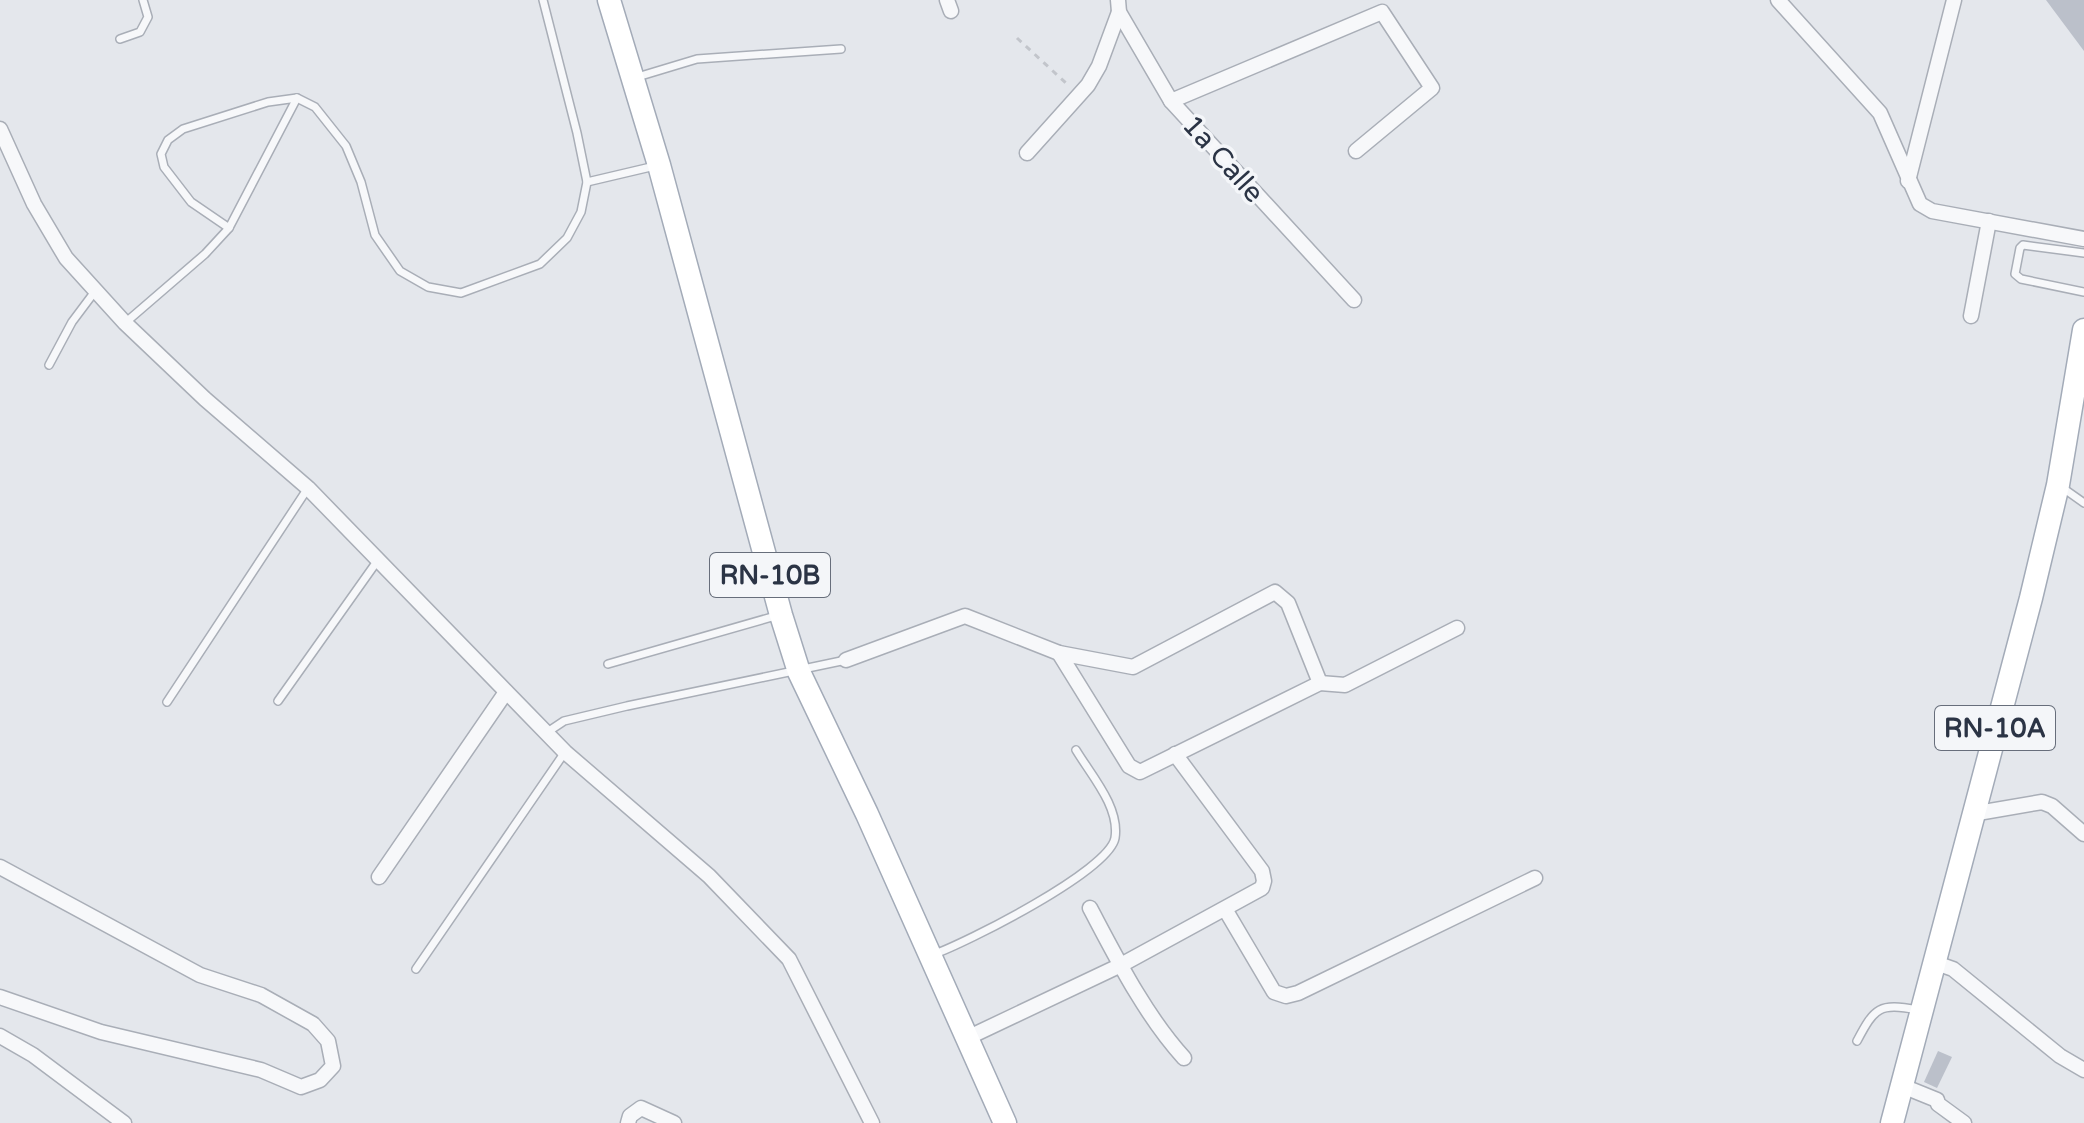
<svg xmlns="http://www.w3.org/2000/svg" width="2084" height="1123" font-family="'Varela Round',sans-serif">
<rect width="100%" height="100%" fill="#e4e7ec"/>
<g fill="#bbc0ca">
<polygon points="2046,0 2084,0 2084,51"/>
<polygon points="1938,1051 1952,1057 1937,1088 1924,1082"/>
</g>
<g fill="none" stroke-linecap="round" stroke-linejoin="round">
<defs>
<g id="service">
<polyline points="120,39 140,32 148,17 143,0"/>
<polyline points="634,78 697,59 841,49"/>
<polyline points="587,182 655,166"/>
<polyline points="229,228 297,98"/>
<polyline points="2084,253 2023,245 2020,248 2015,274 2021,279 2084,292"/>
<polyline points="125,323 205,254 229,228 191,202 164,167 161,154 168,140 183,129 268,102 297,98 315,107 346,146 361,182 375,235 400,271 428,287 461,293 540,264 567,238 581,212 587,182 577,133 543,0"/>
<polyline points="49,365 72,322 96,290"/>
<polyline points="2060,486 2084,503"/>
<polyline points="608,664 779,615"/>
<polyline points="278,701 378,560"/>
<polyline points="167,702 308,488"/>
<polyline points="546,733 564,721 627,706 846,660"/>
<path d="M932 955C966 943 1109 871 1115 838 1120 807 1091 775 1076 750"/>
<polyline points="416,969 565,752"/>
<path d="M1857 1041C1875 1007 1879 1003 1918 1010"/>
</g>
<g id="minor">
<polyline points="947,0 951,11"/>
<polyline points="1118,0 1119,12 1171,101 1354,300"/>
<polyline points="1778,0 1880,113 1920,204 1932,211 2084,239"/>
<polyline points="1171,101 1382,12 1432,88 1356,151"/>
<polyline points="0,129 34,204 66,258 125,323 205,399 308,488 565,752 709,876 789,959 872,1123"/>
<polyline points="1027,153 1088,85 1099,66 1119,12"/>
<polyline points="1908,181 1954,0"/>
<polyline points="1971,316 1989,221"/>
<polyline points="1059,653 1129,766 1140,772 1320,683 1345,685 1457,628"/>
<polyline points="846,660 965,616 1059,653 1133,667 1275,592 1288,603 1320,683"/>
<polyline points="1972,814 2042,802 2052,806 2084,834"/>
<polyline points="0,867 200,975 261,995 313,1024 328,1041 333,1066 320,1080 301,1087 261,1070 101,1032 0,997"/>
<polyline points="379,877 506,692"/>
<path d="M1090 908C1117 959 1145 1015 1184 1058"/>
<polyline points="1225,909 1274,992 1286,996 1298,993 1535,878"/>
<polyline points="1933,962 1953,969 2060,1056 2084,1070"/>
<polyline points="0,1036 33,1055 124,1123"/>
<polyline points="967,1038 1121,965 1262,888 1264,881 1262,871 1175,754"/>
<polyline points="1900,1085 1937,1100 1938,1104 1964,1123"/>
<polyline points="628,1123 630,1116 641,1108 674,1123"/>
</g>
<g id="primary">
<polyline points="609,0 659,165 781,615 799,672 867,814 1005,1123"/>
<polyline points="1892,1123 2031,598 2058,485 2084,330"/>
</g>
</defs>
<use href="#service" stroke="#a9aeb7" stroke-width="10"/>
<use href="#minor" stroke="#a9aeb7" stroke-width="17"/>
<use href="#primary" stroke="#a3abb8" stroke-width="25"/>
<polyline stroke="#c2c5cb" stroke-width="3" stroke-dasharray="6 6" stroke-linecap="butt" points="1017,38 1067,84"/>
<use href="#service" stroke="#f7f8fa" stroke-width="7"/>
<use href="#minor" stroke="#f7f8fa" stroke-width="14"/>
<use href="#primary" stroke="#fff" stroke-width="22"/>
</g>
<g text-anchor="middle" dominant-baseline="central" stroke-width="7" stroke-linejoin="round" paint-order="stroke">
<g fill="#f4f6f9" stroke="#676e7b" stroke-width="2">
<rect x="710" y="553" width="120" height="44" rx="6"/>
<rect x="1935" y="706" width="120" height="44" rx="6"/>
</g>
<g font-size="26" font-weight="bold" fill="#2b3445">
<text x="770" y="575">RN-10B</text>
<text x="1995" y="728">RN-10A</text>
</g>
<g font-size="28" fill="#2b3445" stroke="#f4f6f9">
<text transform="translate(1223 159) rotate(48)">1a Calle</text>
</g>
</g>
</svg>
